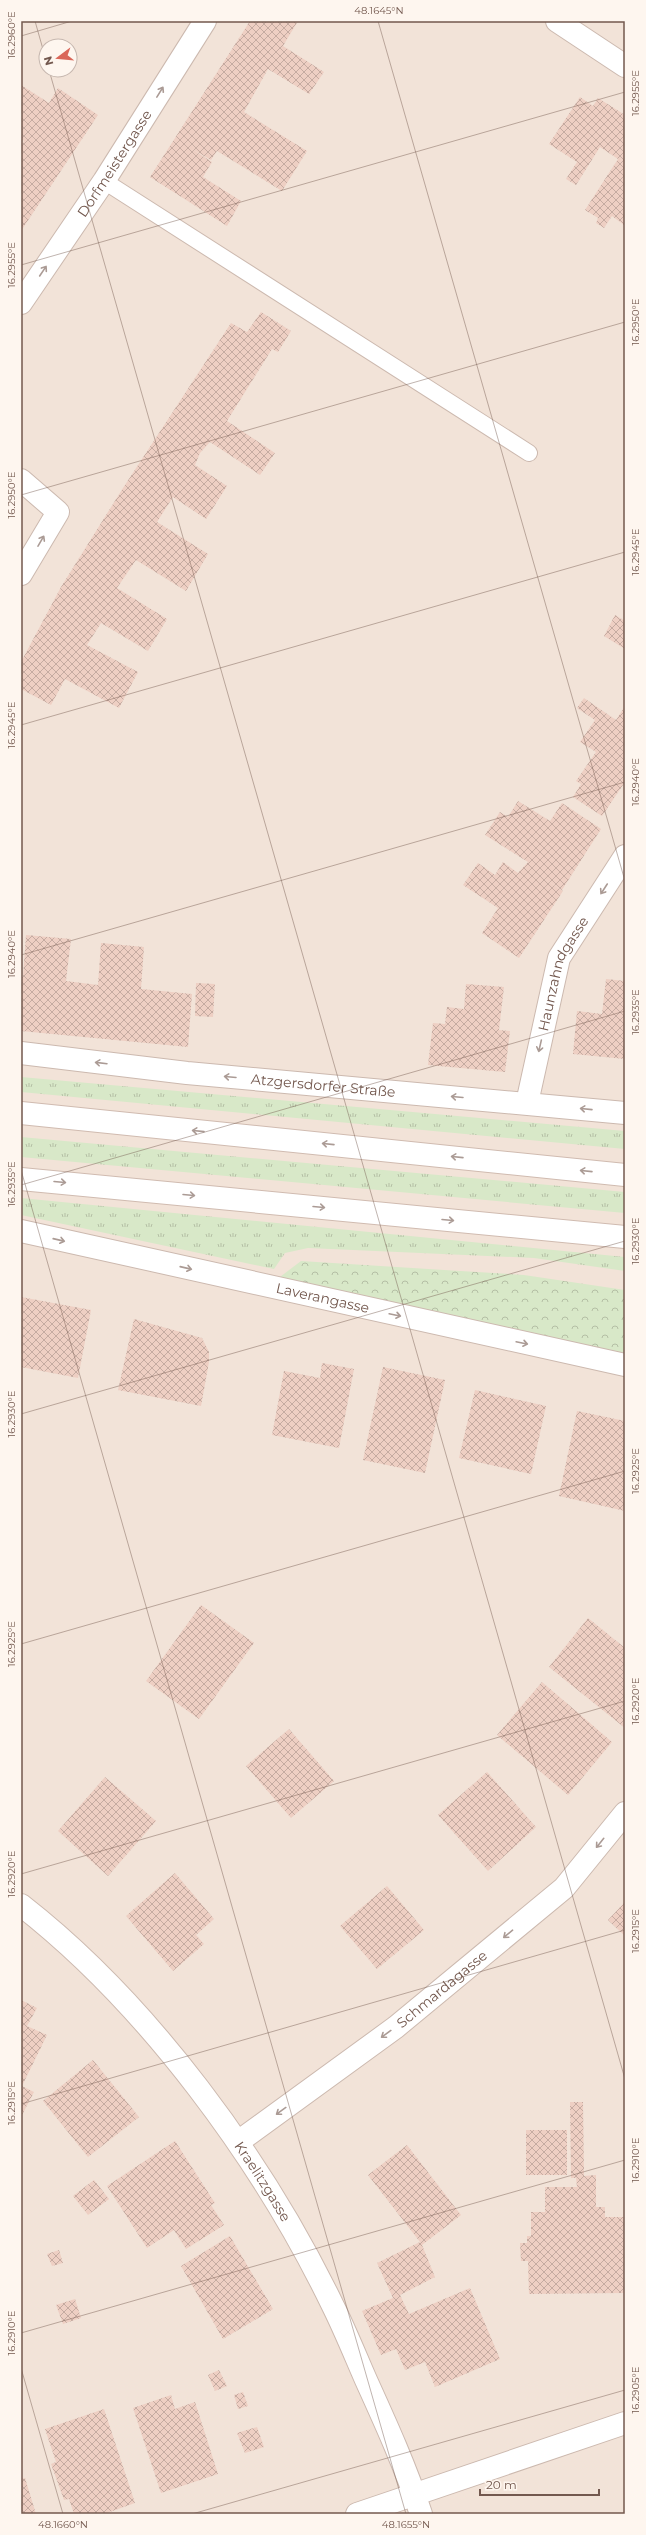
<svg xmlns="http://www.w3.org/2000/svg" width="646" height="2535" font-family="Montserrat,sans-serif">
<defs>
<pattern id="grass-tufts" width="24" height="20" patternUnits="userSpaceOnUse"><rect width="24" height="20" fill="#d8e8c8"/><path d="M3 7l-1-3M5 7V3M7 7l1-3M15 17l-1-3M17 17v-4M19 17l1-3" fill="none" stroke="#b4bfa5"/></pattern>
<pattern id="forest-crowns" width="20" height="18" patternUnits="userSpaceOnUse"><rect width="20" height="18" fill="#d8e8c8"/><path d="M2 6a3 3 0 1 1 6 0M12 15a3 3 0 1 1 6 0" fill="none" stroke="#b4bfa5"/></pattern>
<pattern id="building-cross-hatch" width="8" height="8" patternUnits="userSpaceOnUse"><rect width="8" height="8" fill="#eecfc3"/><path d="M0 0l8 8M0 8l8-8" fill="none" stroke="#c5aba1"/></pattern>
</defs>
<rect width="100%" height="100%" fill="#fbf2e9"/>
<path fill="#f2e3d8" fill-rule="evenodd" d="M21 21H625V2514H21ZM46 46H70V70H46Z"/>
<g fill="url(#grass-tufts)">
<polygon points="21,1077 625,1131 625,1149 21,1092"/>
<polygon points="21,1137 625,1192 625,1213 21,1157"/>
<polygon points="21,1198 625,1257 625,1271 534,1258 308,1248 285,1253 274,1269 21,1215"/>
</g>
<polygon fill="url(#forest-crowns)" points="301,1261 524,1275 625,1290 625,1359 272,1283"/>
<g fill="url(#building-cross-hatch)">
<polygon points="250,21 298,21 283,46 324,72 309,94 268,69 244,112 307,151 282,191 217,151 211,160 192,149 212,162 203,177 241,201 227,226 150,177"/>
<polygon points="21,85 49,103 58,88 98,115 21,231 21,146 24,141 21,139"/>
<polygon points="580,97 593,106 598,98 625,115 624,225 612,216 604,228 596,223 598,218 585,210 618,159 600,147 576,185 566,179 577,162 549,144"/>
<polygon points="261,312 291,331 278,352 272,349 227,421 275,453 260,475 210,442 200,453 195,465 227,486 206,519 173,497 157,522 208,554 186,591 136,560 117,588 167,619 148,651 101,623 87,645 138,672 119,708 65,679 51,705 21,689 21,662 61,587 123,488 231,323 247,332"/>
<polygon points="615,615 625,621 625,649 604,636"/>
<polygon points="584,698 616,720 625,706 625,782 602,816 573,797 581,784 576,781 596,752 580,742 595,720 577,708"/>
<polygon points="518,801 550,821 562,803 601,829 562,890 536,873 563,891 519,958 482,933 498,908 463,885 478,863 495,875 503,862 518,873 528,862 485,835 500,812 508,817"/>
<polygon points="26,935 71,939 66,981 98,985 101,943 144,947 141,989 192,994 188,1047 21,1031 21,977 23,977"/>
<polygon points="606,979 625,981 625,1059 573,1054 577,1011 602,1014"/>
<polygon points="196,983 215,984 213,1017 195,1016"/>
<polygon points="466,984 504,987 499,1030 510,1031 505,1072 428,1065 433,1023 445,1024 447,1007 464,1009"/>
<polygon points="21,1297 91,1310 78,1378 21,1367"/>
<polygon points="134,1319 202,1338 209,1352 209,1362 201,1406 118,1390"/>
<polygon points="322,1363 354,1369 339,1448 272,1435 284,1371 320,1378"/>
<polygon points="383,1367 445,1380 425,1473 363,1460"/>
<polygon points="475,1390 546,1406 531,1474 459,1458"/>
<polygon points="577,1411 625,1421 625,1511 559,1496"/>
<polygon points="201,1605 254,1643 199,1719 146,1681"/>
<polygon points="588,1618 625,1648 625,1728 549,1667"/>
<polygon points="542,1682 612,1742 568,1795 497,1735"/>
<polygon points="289,1729 334,1781 291,1818 246,1766"/>
<polygon points="487,1772 536,1827 488,1871 438,1815"/>
<polygon points="105,1777 156,1821 108,1876 58,1831"/>
<polygon points="175,1873 214,1919 196,1935 204,1944 173,1971 126,1916"/>
<polygon points="387,1886 424,1930 377,1969 340,1926"/>
<polygon points="625,1902 625,1936 608,1920"/>
<polygon points="21,2000 37,2008 27,2026 47,2035 22,2086 34,2092 21,2117"/>
<polygon points="93,2060 139,2117 88,2157 43,2101"/>
<polygon points="570,2102 583,2102 584,2176 596,2175 596,2207 605,2207 605,2217 625,2217 625,2293 529,2294 528,2261 521,2261 520,2243 527,2243 527,2236 531,2236 531,2212 545,2212 545,2187 577,2187 576,2178 571,2178"/>
<rect x="526" y="2130" width="41" height="45"/>
<polygon points="175,2141 215,2203 211,2205 224,2225 186,2249 174,2230 147,2248 107,2186"/>
<polygon points="407,2145 461,2215 422,2245 435,2277 400,2295 409,2314 470,2288 500,2359 435,2387 425,2362 405,2370 396,2349 381,2355 362,2311 393,2298 377,2263 420,2242 368,2175"/>
<polygon points="94,2180 109,2199 88,2215 73,2196"/>
<polygon points="230,2236 273,2309 223,2339 181,2266"/>
<polygon points="59,2250 63,2263 52,2266 47,2254"/>
<polygon points="75,2299 81,2318 63,2324 56,2305"/>
<polygon points="219,2370 227,2386 215,2391 208,2375"/>
<polygon points="243,2392 248,2406 238,2409 234,2395"/>
<polygon points="171,2395 175,2409 195,2402 218,2474 161,2493 133,2408"/>
<polygon points="104,2409 135,2503 104,2514 74,2514 69,2499 64,2500 51,2464 56,2462 45,2429"/>
<polygon points="257,2427 264,2447 245,2453 237,2433"/>
<polygon points="25,2478 36,2514 21,2514 21,2479"/>
</g>
<g fill="none" stroke-linecap="round" stroke-linejoin="round">
<defs>
<polyline id="lane" points="104,181 529,453"/>
<g id="street">
<polyline points="557,21 625,66"/>
<path id="s1" d="M21 303 104 181 205 21"/>
<polyline points="21,480 58,512 21,574"/>
<path id="s2" d="M21 1053 187 1073 625 1113"/>
<path id="s3" d="M527 1103 559 958 625 856"/>
<path id="s4" d="M21 1231 625 1365"/>
<path id="s5" d="M21 1905C148 2004 263 2161 333 2306 345 2330 355 2355 366 2380 386 2424 406 2468 421 2514"/>
<path id="s6" d="M238 2142 396 2027 564 1888 625 1813"/>
<polyline points="357,2514 625,2423"/>
</g>
<g id="secondary">
<polyline points="21,1113 625,1175"/>
<polyline points="21,1179 625,1237"/>
</g>
</defs>
<use href="#lane" stroke="#ccb9af" stroke-width="18"/>
<use href="#street" stroke="#ccb9af" stroke-width="24"/>
<use href="#secondary" stroke="#d0bbb0" stroke-width="24"/>
<use href="#lane" stroke="#fff" stroke-width="16"/>
<use href="#street" stroke="#fff" stroke-width="22"/>
<use href="#secondary" stroke="#fff" stroke-width="22"/>
</g>
<defs><path id="oneway-shaft" d="M-6 0H5M1.5-3L5.5 0L1.5 3" fill="none" stroke-width="1.6" stroke-linecap="round" stroke-linejoin="round"/></defs>
<g stroke="#ab9b95">
<use href="#oneway-shaft" transform="translate(160 92) rotate(-58)"/>
<use href="#oneway-shaft" transform="translate(43 271) rotate(-56)"/>
<use href="#oneway-shaft" transform="translate(41 541) rotate(-60)"/>
<use href="#oneway-shaft" transform="translate(604 889) rotate(123)"/>
<use href="#oneway-shaft" transform="translate(540 1046) rotate(103)"/>
<use href="#oneway-shaft" transform="translate(101 1063) rotate(-173)"/>
<use href="#oneway-shaft" transform="translate(230 1077) rotate(-175)"/>
<use href="#oneway-shaft" transform="translate(457 1097) rotate(-175)"/>
<use href="#oneway-shaft" transform="translate(586 1109) rotate(-174)"/>
<use href="#oneway-shaft" transform="translate(198 1131) rotate(-174)"/>
<use href="#oneway-shaft" transform="translate(328 1144) rotate(-174)"/>
<use href="#oneway-shaft" transform="translate(457 1157) rotate(-174)"/>
<use href="#oneway-shaft" transform="translate(586 1171) rotate(-174)"/>
<use href="#oneway-shaft" transform="translate(60 1182) rotate(5)"/>
<use href="#oneway-shaft" transform="translate(189 1195) rotate(5)"/>
<use href="#oneway-shaft" transform="translate(319 1207) rotate(5)"/>
<use href="#oneway-shaft" transform="translate(448 1220) rotate(5)"/>
<use href="#oneway-shaft" transform="translate(59 1240) rotate(13)"/>
<use href="#oneway-shaft" transform="translate(186 1268) rotate(13)"/>
<use href="#oneway-shaft" transform="translate(395 1315) rotate(12)"/>
<use href="#oneway-shaft" transform="translate(522 1343) rotate(12)"/>
<use href="#oneway-shaft" transform="translate(600 1843) rotate(129)"/>
<use href="#oneway-shaft" transform="translate(508 1934) rotate(140)"/>
<use href="#oneway-shaft" transform="translate(386 2034) rotate(144)"/>
<use href="#oneway-shaft" transform="translate(281 2111) rotate(144)"/>
</g>
<path fill="none" stroke="#73584e" stroke-width="1" stroke-opacity="0.45" d="M35 21 46 60M378 21 625 881M21 36 72 21M49 70 625 2079M21 265 625 92M21 495 625 322M21 725 625 552M21 955 625 782M21 1170 406 2514M21 1185 625 1011M21 1414 625 1241M21 1644 625 1471M21 1874 625 1701M21 2104 625 1930M21 2333 625 2160M21 2368 63 2514M192 2514 625 2390"/>
<g text-anchor="middle" dominant-baseline="central" stroke-width="3" stroke-linejoin="round" paint-order="stroke">
<g font-size="14" fill="#73584e" stroke="#fef6ef">
<text stroke="none"><textPath href="#s1" startOffset="168">Dorfmeistergasse</textPath></text>
<text stroke="none"><textPath href="#s3" startOffset="135">Haunzahndgasse</textPath></text>
<text stroke="none"><textPath href="#s2" startOffset="304">Atzgersdorfer Straße</textPath></text>
<text stroke="none"><textPath href="#s4" startOffset="309">Laverangasse</textPath></text>
<text stroke="none"><textPath href="#s6" startOffset="255">Schmardagasse</textPath></text>
<text stroke="none"><textPath href="#s5" startOffset="369">Kraelitzgasse</textPath></text>
</g>
</g>
<rect width="646" height="2535" fill="none" stroke="#fef6ef" stroke-width="44"/>
<g transform="translate(58 58) rotate(254)"><circle r="19" fill="#fef6ef" stroke="#c6b7af"/>
<path d="M0-3L7 15L0 10L-7 15Z" fill="#da6759"/>
<text y="-6" font-size="11" font-weight="bold" text-anchor="middle" fill="#73584e">N</text>
</g>
<path d="M480 2489v6h119v-6" fill="none" stroke="#73584e" stroke-width="2"/>
<text x="486" y="2489" font-size="12" fill="#73584e" stroke="#fef6ef" stroke-width="3" paint-order="stroke">20 m</text>
<rect x="22" y="22" width="602" height="2491" fill="none" stroke="#73584e" stroke-width="1.5"/>
<g font-size="10" text-anchor="middle" fill="#73584e">
<text x="379" y="14">48.1645°N</text>
<text transform="translate(11 35) rotate(-90)" y="4">16.2960°E</text>
<text transform="translate(635 93) rotate(-90)" y="4">16.2955°E</text>
<text transform="translate(11 265) rotate(-90)" y="4">16.2955°E</text>
<text transform="translate(635 322) rotate(-90)" y="4">16.2950°E</text>
<text transform="translate(11 495) rotate(-90)" y="4">16.2950°E</text>
<text transform="translate(635 552) rotate(-90)" y="4">16.2945°E</text>
<text transform="translate(11 725) rotate(-90)" y="4">16.2945°E</text>
<text transform="translate(635 782) rotate(-90)" y="4">16.2940°E</text>
<text transform="translate(11 954) rotate(-90)" y="4">16.2940°E</text>
<text transform="translate(635 1012) rotate(-90)" y="4">16.2935°E</text>
<text transform="translate(11 1184) rotate(-90)" y="4">16.2935°E</text>
<text transform="translate(635 1241) rotate(-90)" y="4">16.2930°E</text>
<text transform="translate(11 1414) rotate(-90)" y="4">16.2930°E</text>
<text transform="translate(635 1471) rotate(-90)" y="4">16.2925°E</text>
<text transform="translate(11 1644) rotate(-90)" y="4">16.2925°E</text>
<text transform="translate(635 1701) rotate(-90)" y="4">16.2920°E</text>
<text transform="translate(11 1874) rotate(-90)" y="4">16.2920°E</text>
<text transform="translate(635 1931) rotate(-90)" y="4">16.2915°E</text>
<text transform="translate(11 2103) rotate(-90)" y="4">16.2915°E</text>
<text transform="translate(635 2160) rotate(-90)" y="4">16.2910°E</text>
<text transform="translate(11 2333) rotate(-90)" y="4">16.2910°E</text>
<text transform="translate(635 2390) rotate(-90)" y="4">16.2905°E</text>
<text x="63" y="2528">48.1660°N</text>
<text x="406" y="2528">48.1655°N</text>
</g>
</svg>
